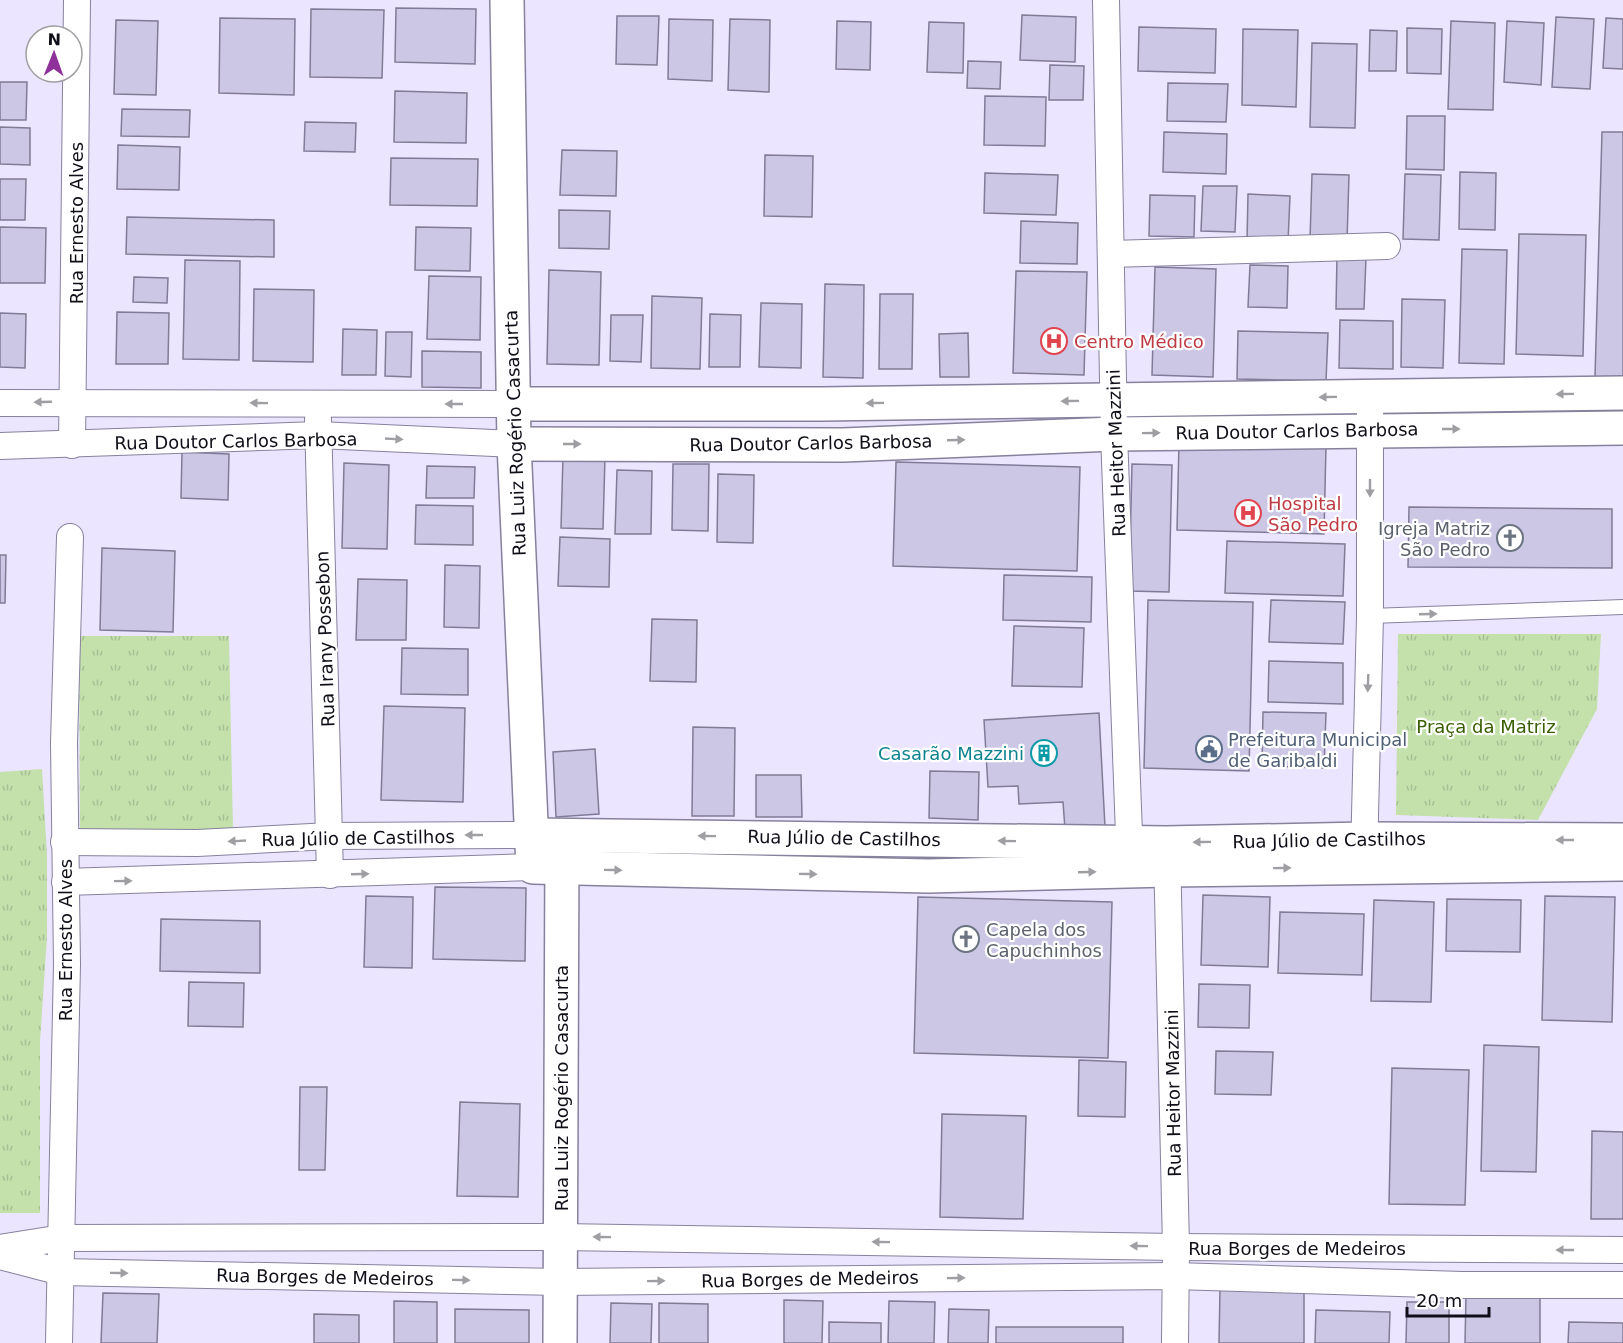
<svg xmlns="http://www.w3.org/2000/svg" width="1623" height="1343" font-family="'DejaVu Sans',sans-serif">
<defs>
<pattern id="park-tufts" width="24" height="20" patternUnits="userSpaceOnUse" patternTransform="scale(1.5)"><rect width="24" height="20" fill="#c4e1ac"/><path d="M3 7l-1-3M5 7V3M7 7l1-3M15 17l-1-3M17 17v-4M19 17l1-3" fill="none" stroke="#a7c093"/></pattern>
</defs>
<rect width="100%" height="100%" fill="#ebe5ff"/>
<g fill="url(#park-tufts)">
<polygon points="1398,634 1601,634 1597,709 1538,820 1396,815"/>
<polygon points="79,636 229,636 233,830 80,831"/>
<polygon points="42,769 47,855 47,937 40,1042 40,1213 0,1213 0,772"/>
</g>
<g fill="#cdc7e6" stroke="#817b97" stroke-width="1.5">
<polygon points="396,8 476,9 475,64 395,62"/>
<polygon points="311,9 384,10 382,78 310,77"/>
<polygon points="1022,15 1076,17 1075,62 1020,60"/>
<polygon points="617,16 659,16 657,65 616,64"/>
<polygon points="1556,17 1594,19 1590,89 1552,87"/>
<polygon points="220,18 295,19 294,95 219,93"/>
<polygon points="1606,18 1623,19 1623,69 1603,68"/>
<polygon points="669,19 713,20 712,81 668,79"/>
<polygon points="730,19 770,20 769,92 728,90"/>
<polygon points="116,20 158,21 156,95 114,94"/>
<polygon points="837,21 871,22 870,70 836,69"/>
<polygon points="1451,21 1495,23 1493,110 1448,109"/>
<polygon points="1507,21 1544,23 1541,85 1504,82"/>
<polygon points="929,22 964,23 963,73 927,72"/>
<polygon points="1139,27 1216,29 1215,73 1138,71"/>
<polygon points="1407,28 1442,29 1441,74 1407,73"/>
<polygon points="1243,29 1298,30 1296,107 1242,105"/>
<polygon points="1370,30 1397,31 1396,71 1369,71"/>
<polygon points="1312,43 1357,44 1355,128 1310,127"/>
<polygon points="968,61 1001,62 1000,89 967,88"/>
<polygon points="1050,65 1084,66 1083,100 1049,100"/>
<polygon points="0,82 27,82 26,120 0,120"/>
<polygon points="1168,83 1228,84 1226,122 1167,121"/>
<polygon points="395,91 467,93 466,143 394,142"/>
<polygon points="985,96 1046,97 1045,146 984,145"/>
<polygon points="122,109 190,110 189,137 121,136"/>
<polygon points="1407,116 1445,116 1444,170 1406,169"/>
<polygon points="305,122 356,123 355,152 304,151"/>
<polygon points="0,127 30,128 30,165 0,164"/>
<polygon points="1164,132 1227,134 1226,174 1163,172"/>
<polygon points="1602,132 1623,132 1623,377 1595,377"/>
<polygon points="118,145 180,147 179,190 117,189"/>
<polygon points="562,150 617,151 616,196 560,195"/>
<polygon points="765,155 813,156 812,217 764,216"/>
<polygon points="391,158 478,159 477,206 390,205"/>
<polygon points="1460,172 1496,173 1495,230 1459,229"/>
<polygon points="985,173 1058,175 1056,215 984,213"/>
<polygon points="1312,174 1349,175 1347,241 1310,240"/>
<polygon points="1405,174 1441,175 1439,240 1403,239"/>
<polygon points="0,179 26,179 25,220 0,220"/>
<polygon points="1203,186 1237,186 1235,232 1201,231"/>
<polygon points="1248,194 1290,196 1288,242 1247,241"/>
<polygon points="1150,195 1195,196 1194,237 1149,236"/>
<polygon points="559,210 610,211 609,249 559,248"/>
<polygon points="127,217 274,220 274,257 126,254"/>
<polygon points="1021,221 1078,223 1077,264 1020,263"/>
<polygon points="0,227 46,228 45,283 0,283"/>
<polygon points="416,227 471,228 470,271 415,270"/>
<polygon points="1519,234 1586,235 1583,356 1516,354"/>
<polygon points="1462,249 1507,250 1504,364 1459,363"/>
<polygon points="1337,256 1366,257 1364,309 1336,309"/>
<polygon points="185,260 240,261 239,360 183,359"/>
<polygon points="1250,265 1288,266 1287,308 1248,307"/>
<polygon points="1155,267 1216,269 1213,377 1152,375"/>
<polygon points="549,270 601,272 599,365 547,364"/>
<polygon points="1016,271 1087,272 1084,375 1013,373"/>
<polygon points="429,276 481,277 480,340 427,339"/>
<polygon points="134,277 168,278 167,303 133,302"/>
<polygon points="825,284 864,285 863,378 823,377"/>
<polygon points="254,289 314,290 313,362 253,361"/>
<polygon points="880,294 913,294 912,369 879,369"/>
<polygon points="652,296 702,298 700,369 651,368"/>
<polygon points="1402,299 1445,300 1443,368 1401,367"/>
<polygon points="761,303 802,304 801,368 759,367"/>
<polygon points="117,312 169,313 168,364 116,364"/>
<polygon points="0,313 26,314 25,368 0,367"/>
<polygon points="710,314 741,315 740,367 709,367"/>
<polygon points="611,315 643,315 641,362 610,361"/>
<polygon points="1340,320 1393,321 1393,369 1339,368"/>
<polygon points="343,329 377,330 376,375 342,375"/>
<polygon points="1238,331 1328,333 1326,381 1237,379"/>
<polygon points="386,332 412,332 411,377 385,376"/>
<polygon points="968,333 969,377 940,377 939,334"/>
<polygon points="422,351 481,352 481,388 422,387"/>
<polygon points="1179,442 1326,445 1324,534 1177,530"/>
<polygon points="182,452 229,454 228,500 181,498"/>
<polygon points="563,456 605,456 603,529 561,528"/>
<polygon points="896,462 1080,467 1077,571 893,566"/>
<polygon points="344,463 389,465 387,549 342,548"/>
<polygon points="673,464 709,464 708,531 672,530"/>
<polygon points="1132,464 1172,465 1169,592 1129,591"/>
<polygon points="427,466 475,467 474,498 426,498"/>
<polygon points="617,470 652,471 651,534 615,534"/>
<polygon points="718,474 754,475 753,543 717,542"/>
<polygon points="416,505 473,506 473,545 415,544"/>
<polygon points="1409,507 1612,509 1612,568 1408,567"/>
<polygon points="560,537 610,539 609,587 558,586"/>
<polygon points="1227,541 1345,544 1343,596 1225,593"/>
<polygon points="102,548 175,551 173,632 100,630"/>
<polygon points="0,555 6,555 5,603 0,603"/>
<polygon points="445,565 480,566 479,628 444,627"/>
<polygon points="1004,575 1092,577 1091,622 1003,620"/>
<polygon points="358,579 407,580 406,640 356,640"/>
<polygon points="1148,600 1253,602 1249,771 1144,768"/>
<polygon points="1271,600 1345,602 1343,644 1269,642"/>
<polygon points="652,619 697,620 696,682 650,681"/>
<polygon points="1014,626 1084,628 1082,687 1012,686"/>
<polygon points="402,648 468,649 468,695 401,694"/>
<polygon points="1269,661 1343,663 1343,704 1268,702"/>
<polygon points="384,706 465,708 463,802 381,800"/>
<polygon points="1263,712 1326,713 1324,768 1262,766"/>
<polygon points="1099,713 1105,827 1065,829 1063,802 1019,804 1018,786 988,787 984,720"/>
<polygon points="693,727 735,728 734,816 692,816"/>
<polygon points="595,749 599,814 556,817 553,752"/>
<polygon points="930,771 979,772 978,820 929,818"/>
<polygon points="756,775 801,775 802,817 756,817"/>
<polygon points="435,887 526,888 525,961 433,959"/>
<polygon points="1203,895 1270,897 1268,967 1201,965"/>
<polygon points="366,896 413,897 412,968 364,967"/>
<polygon points="1545,896 1615,897 1612,1022 1542,1020"/>
<polygon points="918,897 1112,902 1108,1058 914,1053"/>
<polygon points="1447,899 1521,900 1520,952 1446,951"/>
<polygon points="1374,900 1434,902 1431,1002 1371,1001"/>
<polygon points="1280,912 1364,914 1362,975 1278,973"/>
<polygon points="161,919 260,921 260,973 160,971"/>
<polygon points="189,982 244,983 243,1027 188,1026"/>
<polygon points="1199,984 1250,985 1249,1028 1198,1027"/>
<polygon points="1484,1045 1539,1047 1536,1172 1481,1171"/>
<polygon points="1216,1051 1273,1052 1271,1095 1215,1094"/>
<polygon points="1079,1060 1126,1062 1125,1117 1078,1116"/>
<polygon points="1392,1068 1469,1070 1465,1205 1389,1204"/>
<polygon points="300,1087 327,1087 325,1170 299,1170"/>
<polygon points="460,1102 520,1104 518,1197 457,1196"/>
<polygon points="942,1114 1026,1116 1023,1219 940,1217"/>
<polygon points="1592,1131 1623,1132 1623,1219 1591,1219"/>
<polygon points="1220,1289 1304,1291 1304,1343 1219,1343"/>
<polygon points="103,1293 159,1294 157,1343 101,1343"/>
<polygon points="1466,1297 1540,1298 1540,1343 1465,1343"/>
<polygon points="784,1300 823,1301 822,1343 784,1343"/>
<polygon points="394,1301 437,1302 437,1343 394,1343"/>
<polygon points="889,1301 935,1302 934,1343 888,1343"/>
<polygon points="1407,1302 1449,1302 1449,1343 1406,1343"/>
<polygon points="611,1303 652,1304 651,1343 610,1343"/>
<polygon points="659,1303 708,1304 708,1343 659,1343"/>
<polygon points="455,1309 529,1310 529,1343 455,1343"/>
<polygon points="949,1309 989,1310 988,1343 948,1343"/>
<polygon points="1316,1310 1390,1312 1389,1343 1315,1343"/>
<polygon points="314,1314 359,1315 359,1343 314,1343"/>
<polygon points="829,1322 881,1323 881,1343 829,1343"/>
<polygon points="1569,1322 1623,1323 1623,1343 1568,1343"/>
<rect x="996" y="1327" width="127" height="16"/>
</g>
<g fill="none" stroke-linecap="round" stroke-linejoin="round">
<defs>
<polyline id="service" points="1370,616 1623,607"/>
<g id="minor">
<polyline points="1106,0 1114,434 1130,861"/>
<polyline points="1111,254 1387,246"/>
<polyline points="0,403 513,404"/>
<polyline points="318,419 330,875"/>
<polyline points="72,445 77,0"/>
<polyline points="0,446 318,435 514,444"/>
<polyline points="64,842 197,843 330,836 533,835"/>
<polyline points="1167,851 1176,1247 1175,1343"/>
<polyline points="1364,855 1370,616 1370,412"/>
<polyline points="65,882 533,867"/>
<polyline points="0,1248 62,1238 561,1237 1176,1247 1623,1250"/>
<polyline points="0,1256 61,1272 561,1282 1175,1276 1462,1285 1623,1285"/>
<polyline points="59,1343 67,964 64,743 70,537"/>
</g>
<g id="tertiary">
<polyline points="507,0 514,444 533,867 928,876 1168,870 1623,864"/>
<polyline points="513,404 822,404 1623,393"/>
<polyline points="514,444 843,445 1114,434 1623,428"/>
<polyline points="533,835 1166,843 1364,839 1623,840"/>
<polyline points="560,1343 562,848"/>
</g>
</defs>
<use href="#service" stroke="#87819d" stroke-width="16"/>
<use href="#minor" stroke="#87819d" stroke-width="28"/>
<use href="#tertiary" stroke="#87819d" stroke-width="36"/>
<use href="#service" stroke="#fff" stroke-width="14"/>
<use href="#minor" stroke="#fff" stroke-width="26"/>
<use href="#tertiary" stroke="#fff" stroke-width="33"/>
</g>
<defs><path id="oneway-solid" d="M-6-.8H1V-3.2L6.5 0L1 3.2V.8H-6Z" transform="scale(1.5)"/></defs>
<g fill="#9f9fa3">
<use href="#oneway-solid" transform="translate(1565 394) rotate(179)"/>
<use href="#oneway-solid" transform="translate(1328 397) rotate(179)"/>
<use href="#oneway-solid" transform="translate(1070 401) rotate(179)"/>
<use href="#oneway-solid" transform="translate(43 402) rotate(178)"/>
<use href="#oneway-solid" transform="translate(259 403) rotate(-179)"/>
<use href="#oneway-solid" transform="translate(875 403) rotate(179)"/>
<use href="#oneway-solid" transform="translate(454 404) rotate(-180)"/>
<use href="#oneway-solid" transform="translate(1451 429)"/>
<use href="#oneway-solid" transform="translate(1151 433) rotate(-1)"/>
<use href="#oneway-solid" transform="translate(394 439) rotate(3)"/>
<use href="#oneway-solid" transform="translate(956 440) rotate(-2)"/>
<use href="#oneway-solid" transform="translate(572 444)"/>
<use href="#oneway-solid" transform="translate(1370 488) rotate(90)"/>
<use href="#oneway-solid" transform="translate(1428 614) rotate(-2)"/>
<use href="#oneway-solid" transform="translate(1368 683) rotate(92)"/>
<use href="#oneway-solid" transform="translate(474 835) rotate(180)"/>
<use href="#oneway-solid" transform="translate(707 836) rotate(-179)"/>
<use href="#oneway-solid" transform="translate(1565 840) rotate(-180)"/>
<use href="#oneway-solid" transform="translate(237 841) rotate(177)"/>
<use href="#oneway-solid" transform="translate(1007 841) rotate(-179)"/>
<use href="#oneway-solid" transform="translate(1202 842) rotate(179)"/>
<use href="#oneway-solid" transform="translate(1282 868) rotate(-1)"/>
<use href="#oneway-solid" transform="translate(613 870) rotate(1)"/>
<use href="#oneway-solid" transform="translate(1087 872) rotate(-2)"/>
<use href="#oneway-solid" transform="translate(360 874) rotate(-2)"/>
<use href="#oneway-solid" transform="translate(808 874) rotate(1)"/>
<use href="#oneway-solid" transform="translate(123 881) rotate(-1)"/>
<use href="#oneway-solid" transform="translate(602 1237) rotate(-179)"/>
<use href="#oneway-solid" transform="translate(881 1242) rotate(-179)"/>
<use href="#oneway-solid" transform="translate(1139 1246) rotate(-179)"/>
<use href="#oneway-solid" transform="translate(1565 1250) rotate(-180)"/>
<use href="#oneway-solid" transform="translate(119 1273) rotate(1)"/>
<use href="#oneway-solid" transform="translate(956 1278) rotate(-1)"/>
<use href="#oneway-solid" transform="translate(461 1280) rotate(1)"/>
<use href="#oneway-solid" transform="translate(656 1281) rotate(-1)"/>
</g>
<defs>
<symbol id="hospital-ring" viewBox="-11 -11 22 22"><circle r="9.5" fill="#fff" stroke="#e0444e" stroke-width="1.5"/><path d="M-5-5h3v3.5h4V-5h3V5h-3V1.5h-4V5h-3Z" fill="#e0444e"/></symbol>
<symbol id="church-ring" viewBox="-11 -11 22 22"><circle r="9.5" fill="#fff" stroke="#6b7280" stroke-width="1.5"/><path d="M-1.2-6h2.4v3.5h3.3v2.4h-3.3V6h-2.4V-.1h-3.3v-2.4h3.3Z" fill="#6b7280"/></symbol>
<symbol id="civic-ring" viewBox="-11 -11 22 22"><circle r="9.5" fill="#fff" stroke="#5c6f8a" stroke-width="1.5"/><path d="M-.6-6.5H3V-4.5H.6V-3L4-1V1h2V6H-6V1h2V-1L-.6-3ZM-1.2 2.5V6h2.4V2.5Z" fill="#5c6f8a"/></symbol>
<symbol id="building-ring" viewBox="-11 -11 22 22"><circle r="9.5" fill="#fff" stroke="#0f9aa8" stroke-width="1.5"/><path d="M-4-6H4V6H1V3H-1V6H-4ZM-2.5-4.3h1.7v1.8h-1.7ZM.8-4.3h1.7v1.8H.8ZM-2.5-1h1.7V.8h-1.7ZM.8-1h1.7V.8H.8Z" fill="#0f9aa8"/></symbol>
</defs>
<g fill-rule="evenodd">
<use href="#hospital-ring" x="1039" y="326" width="30" height="30"/>
<use href="#hospital-ring" x="1233" y="498" width="30" height="30"/>
<use href="#church-ring" x="1495" y="523" width="30" height="30"/>
<use href="#civic-ring" x="1194" y="734" width="30" height="30"/>
<use href="#building-ring" x="1029" y="738" width="30" height="30"/>
<use href="#church-ring" x="951" y="924" width="30" height="30"/>
</g>
<g text-anchor="middle" dominant-baseline="central" stroke-width="4.5" stroke-linejoin="round" paint-order="stroke">
<g font-size="18" fill="#100e18" stroke="#fff">
<text transform="translate(76 223) rotate(-90)">Rua Ernesto Alves</text>
<text transform="translate(1297 431) rotate(-1)">Rua Doutor Carlos Barbosa</text>
<text transform="translate(515 433) rotate(-92)">Rua Luiz Rogério Casacurta</text>
<text transform="translate(236 441) rotate(-1)">Rua Doutor Carlos Barbosa</text>
<text transform="translate(811 443) rotate(-1)">Rua Doutor Carlos Barbosa</text>
<text transform="translate(1116 453) rotate(-92)">Rua Heitor Mazzini</text>
<text transform="translate(325 639) rotate(-92)">Rua Irany Possebon</text>
<text transform="translate(358 838) rotate(-1)">Rua Júlio de Castilhos</text>
<text transform="translate(844 838) rotate(1)">Rua Júlio de Castilhos</text>
<text transform="translate(1329 840) rotate(-1)">Rua Júlio de Castilhos</text>
<text transform="translate(65 940) rotate(-90)">Rua Ernesto Alves</text>
<text transform="translate(561 1088) rotate(-90)">Rua Luiz Rogério Casacurta</text>
<text transform="translate(1173 1093) rotate(-91)">Rua Heitor Mazzini</text>
<text x="1297" y="1248">Rua Borges de Medeiros</text>
<text transform="translate(325 1277) rotate(1)">Rua Borges de Medeiros</text>
<text transform="translate(810 1279) rotate(-1)">Rua Borges de Medeiros</text>
</g>
<g font-size="18" fill="#be3a42" stroke="#fff" text-anchor="start">
<text x="1074" y="341">Centro Médico</text>
<text x="1268" y="503">Hospital<tspan x="1268" dy="21">São Pedro</tspan></text>
</g>
<g font-size="18" fill="#5b616d" stroke="#fff" text-anchor="end">
<text x="1490" y="528">Igreja Matriz<tspan x="1490" dy="21">São Pedro</tspan></text>
<text x="986" y="929" text-anchor="start">Capela dos<tspan x="986" dy="21">Capuchinhos</tspan></text>
</g>
<g font-size="18" fill="#395e00" stroke="#fff">
<text x="1486" y="726">Praça da Matriz</text>
</g>
<g font-size="18" fill="#4e5e75" stroke="#fff" text-anchor="start">
<text x="1228" y="739">Prefeitura Municipal<tspan x="1228" dy="21">de Garibaldi</tspan></text>
</g>
<g font-size="18" fill="#0d838f" stroke="#fff" text-anchor="end">
<text x="1024" y="753">Casarão Mazzini</text>
</g>
</g>
<g transform="translate(54 54) rotate(1)"><circle r="28" fill="#ffffff" stroke="#9f9fa3" stroke-width="1.5"/>
<path d="M0-4.5L10 22L0 15L-10 22Z" fill="#8e319b"/>
<text y="-9" font-size="16" font-weight="bold" text-anchor="middle" fill="#100e18">N</text>
</g>
<path d="M1407 1307v9h82v-9" fill="none" stroke="#100e18" stroke-width="3"/>
<text x="1416" y="1307" font-size="18" fill="#100e18" stroke="#ffffff" stroke-width="4.5" paint-order="stroke">20 m</text>
</svg>
